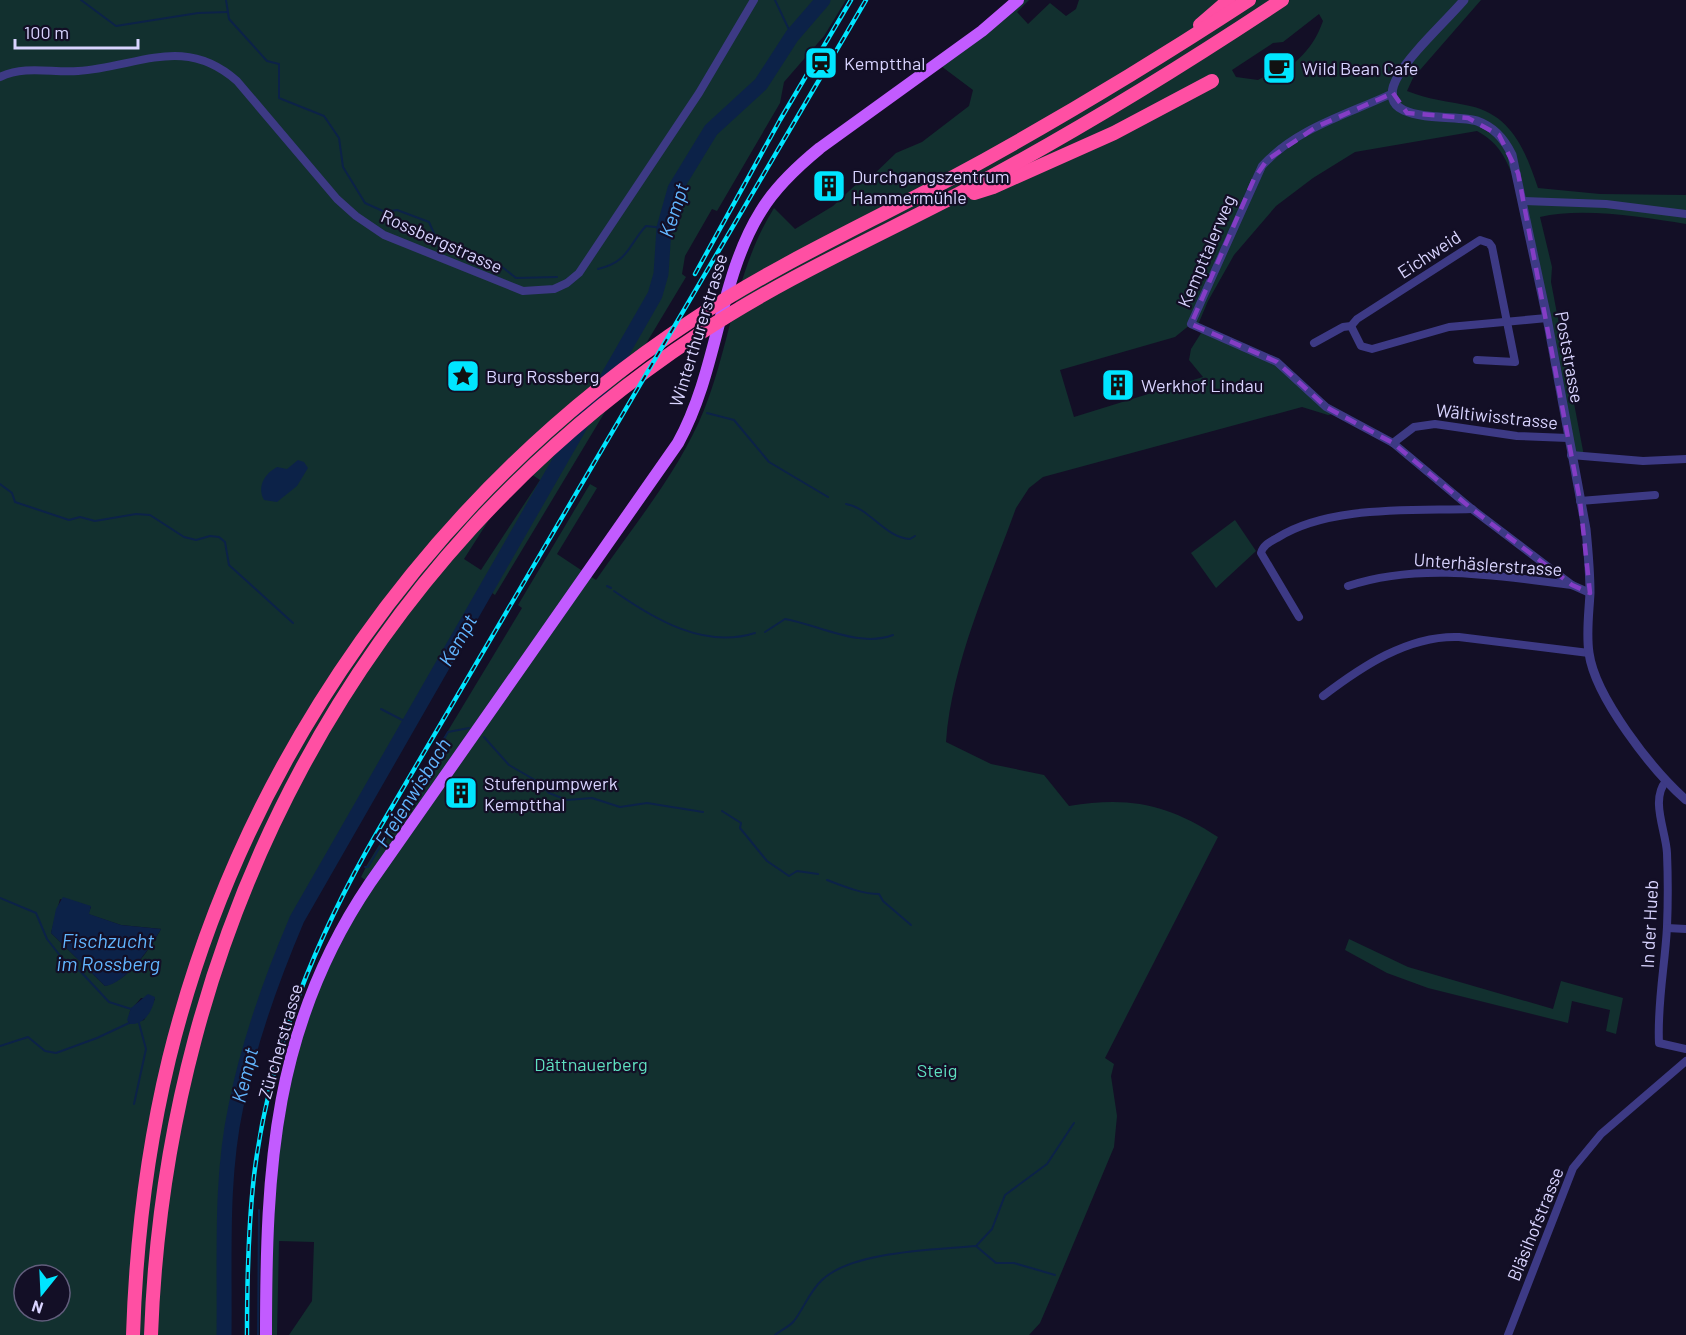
<svg xmlns="http://www.w3.org/2000/svg" width="1686" height="1335" font-family="Barlow,sans-serif">
<rect width="100%" height="100%" fill="#130f26"/>
<g fill="#12302f" fill-rule="evenodd">
<path d="M0 0H846L824 36 784 82 780 103 717 211 712 209 685 256 682 274 686 277 495 595 481 585 412 722 302 918 274 985 253 1064 233 1099 226 1144 221 1212V1335H0ZM522 468 540 480 481 570 464 559ZM60 899 91 907 88 914 121 925 161 929C149 950 129 980 105 986L51 933ZM141 998 155 999 144 1020 130 1024 128 1022 130 1011ZM24 1275H60V1311H24Z"/>
<path d="M1018 0H1029L1017 12 1028 24 1050 3 1066 16 1076 9 1079 0H1481L1413 78 1407 91C1430 100 1447 101 1470 106 1512 115 1526 152 1538 188L1600 194 1686 195V224C1643 217 1582 207 1540 217L1552 267 1551 282 1584 456 1571 455 1562 401 1512 174C1504 154 1496 141 1477 131L1355 152 1313 178 1276 206 1234 255 1208 301 1197 327 1191 324 1175 337 1060 370 1074 417 1203 377 1189 360 1191 349 1203 330 1277 362 1336 413 1328 415 1302 407 1043 477 1029 488 1016 508C989 583 952 662 946 742L991 764 1044 775 1069 806C1129 796 1168 804 1218 837L1105 1058 1114 1064 1111 1076 1117 1116 1114 1147 1049 1302 1040 1323 1029 1335H289L312 1301 314 1242 279 1241 277 1335H266L267 1229 297 1033 370 883 361 877 367 865 522 608 518 605 590 484 597 488 557 554 596 580C633 526 679 472 704 410 731 343 735 270 774 208L795 229 833 206 864 177 868 180 896 153 922 142 969 106 973 90 937 63ZM1319 14 1323 21C1313 49 1297 63 1272 79L1267 75 1258 80 1236 77 1232 70 1273 43 1283 42Z"/>
<polygon points="1235,520 1256,551 1216,588 1191,553"/>
<polygon points="1349,939 1408,967 1553,1009 1561,981 1623,998 1616,1034 1606,1031 1610,1010 1572,1001 1568,1023 1428,988 1387,973 1345,950"/>
</g>
<g fill="#0c2248">
<path d="M298 460 304 462 308 468 297 486 277 502 264 500C257 487 264 474 277 467L287 469Z"/>
<path d="M63 897 91 906 89 914 121 925 161 929C151 947 125 984 105 986L51 933 56 909Z"/>
<path d="M148 994 155 997C153 1010 145 1025 130 1024L127 1020 131 1008Z"/>
</g>
<g fill="none" stroke-linecap="round" stroke-linejoin="round">
<g stroke="#0c2248" stroke-width="2">
<polyline points="81,0 116,26 198,13 228,12"/>
<polyline points="226,0 229,19 267,61 279,64 279,98 324,116 339,138 343,167 365,203 385,212 397,210 429,222 439,245 501,266 516,278 557,277"/>
<polyline points="775,0 792,36"/>
<path d="M598 269C629 262 628 245 646 226L664 228"/>
<polyline points="707,413 734,420 769,462 828,497"/>
<polyline points="0,484 12,493 15,502 69,520 80,517 95,521 136,514 150,515 184,537 196,540 210,536 219,537 225,542 229,565 293,623"/>
<path d="M846 504C870 508 885 538 910 539L915 536"/>
<polyline points="607,586 611,588"/>
<path d="M614 591C655 620 705 649 755 633"/>
<path d="M765 632 785 619C819 625 859 648 893 635"/>
<polyline points="381,709 408,723"/>
<polyline points="484,737 509,765 540,783 549,793 567,800 592,798 620,807 647,803 703,812"/>
<polyline points="722,811 741,823 740,828 767,861 789,876 797,871 818,874"/>
<polyline points="335,850 341,853"/>
<polyline points="365,867 368,867 448,732 469,728"/>
<path d="M827 880C843 886 862 894 879 894L883 901 911 925"/>
<polyline points="0,898 36,913 47,939 62,958 82,973 109,1002 131,1009"/>
<polyline points="0,1046 28,1037 45,1051 56,1053 97,1038 129,1023"/>
<polyline points="134,1104 146,1049 139,1023"/>
<polyline points="977,1245 992,1229 1005,1195 1047,1164 1074,1123"/>
<polyline points="258,1335 259,1210"/>
<path d="M775 1335C781 1330 789 1327 794 1321 804 1308 809 1292 822 1280 852 1251 936 1250 976 1246L996 1263H1014L1055 1275"/>
</g>
<path stroke="#0c2248" stroke-width="15" d="M224 1335C225 1260 220 1180 236 1106 249 1041 271 980 297 919L655 295 661 274 664 228 675 189 711 130 761 84 792 36 823 0"/>
<g stroke="#3d3a85" stroke-width="8">
<path d="M0 77C26 65 51 73 78 71 138 67 184 34 237 81L337 199 356 216 384 235 523 291 554 289 567 283 579 273 699 93 754 0"/>
<path d="M1393 93C1349 114 1296 128 1262 166L1191 324 1277 362 1326 407 1393 443 1472 509 1572 585"/>
<polyline points="1523,201 1606,204 1686,214"/>
<polyline points="1351,326 1361,346 1372,349 1449,327 1547,318"/>
<polyline points="1314,343 1343,327 1351,326 1357,319 1480,240 1489,243 1492,247 1515,362 1477,360"/>
<polyline points="1393,443 1414,427 1435,424 1517,436 1568,438"/>
<polyline points="1571,455 1643,461 1686,459"/>
<polyline points="1580,501 1655,495"/>
<path d="M1348 586C1420 562 1498 576 1572 585L1590 593"/>
<path d="M1299 617 1261 553C1263 545 1270 542 1277 538 1329 505 1412 511 1472 509"/>
<path d="M1323 696C1361 667 1408 635 1459 637L1589 653"/>
<path d="M1666 781C1650 800 1666 831 1667 853 1668 877 1668 903 1667 927 1665 966 1657 1003 1659 1043L1686 1049"/>
<polyline points="1667,928 1686,929"/>
<polyline points="1508,1335 1573,1168 1601,1134 1686,1061"/>
</g>
<path stroke="#3d3a85" stroke-width="9" d="M1464 0C1445 22 1412 52 1398 76 1369 127 1455 113 1477 121 1494 127 1505 140 1512 155L1547 318 1586 529C1588 550 1590 571 1590 593 1589 613 1586 633 1589 653 1595 697 1652 770 1686 800"/>
<path stroke="#c25bff" stroke-width="12" d="M266 1335C266 1168 273 1026 370 883L678 443C719 368 718 280 761 211 776 186 798 166 820 148L982 31 1018 0"/>
<g stroke="#ff4fa3" stroke-width="14">
<polyline points="1200,25 1229,0"/>
<polyline points="974,193 993,187 1114,133 1212,81"/>
<path d="M133 1335C136 1242 147 1150 169 1059 243 758 434 490 694 319 774 266 862 226 946 181 1050 125 1151 64 1249 0"/>
<path d="M151 1335C166 929 357 560 699 334 785 277 879 236 970 188 1077 131 1181 67 1282 0"/>
</g>
<defs>
<g id="rail">
<polyline points="695,274 780,120 851,0"/>
<path d="M247 1335C247 1282 248 1229 254 1176 269 1051 316 937 379 829L866 0"/>
</g>
</defs>
<use href="#rail" stroke="#00e5ff" stroke-width="4.5"/>
<use href="#rail" stroke="#130f26" stroke-width="2" stroke-dasharray="7" stroke-linecap="butt"/>
</g>
<path fill="none" stroke="#843dc5" stroke-width="4.5" stroke-dasharray="12 8" stroke-linejoin="round" d="M1393 93 1407 113 1468 118 1499 135 1518 173 1580 501 1590 593 1572 585 1472 509 1393 443 1326 407 1277 362 1191 324 1254 179 1267 160 1316 127Z"/>
<defs>
<symbol id="station-square" viewBox="-11 -11 22 22"><rect x="-9" y="-9" width="18" height="18" rx="4" fill="#00e5ff" stroke="#130f26"/><path d="M-3-6H3Q5-6 5-4V2Q5 4 3 4L4.5 6H3L1.5 4h-3L-3 6H-4.5L-3 4Q-5 4-5 2V-4Q-5-6-3-6ZM-3.5-4v3h7v-3ZM-3.5 1v1.5H-2V1ZM2 1v1.5H3.5V1Z" fill="#111"/></symbol>
<symbol id="cafe-square" viewBox="-11 -11 22 22"><rect x="-9" y="-9" width="18" height="18" rx="4" fill="#00e5ff" stroke="#130f26"/><path d="M-5.5-4.5H6V0H3Q3 3.5 0 3.5H-2.5Q-5.5 3.5-5.5 0ZM3-3.2v2h1.7v-2ZM-6 4.5H4V6H-6Z" fill="#111"/></symbol>
<symbol id="building-square" viewBox="-11 -11 22 22"><rect x="-9" y="-9" width="18" height="18" rx="4" fill="#00e5ff" stroke="#130f26"/><path d="M-4-6H4V6H1V3H-1V6H-4ZM-2.5-4.3h1.7v1.8h-1.7ZM.8-4.3h1.7v1.8H.8ZM-2.5-1h1.7V.8h-1.7ZM.8-1h1.7V.8H.8Z" fill="#111"/></symbol>
<symbol id="sight-square" viewBox="-11 -11 22 22"><rect x="-9" y="-9" width="18" height="18" rx="4" fill="#00e5ff" stroke="#130f26"/><path d="M0-6L1.8-2.2L6-1.7L2.9 1.2L3.7 5.4L0 3.3L-3.7 5.4L-2.9 1.2L-6-1.7L-1.8-2.2Z" fill="#111"/></symbol>
</defs>
<g fill-rule="evenodd">
<use href="#station-square" x="802" y="44" width="38" height="38"/>
<use href="#cafe-square" x="1260" y="49" width="38" height="38"/>
<use href="#building-square" x="810" y="167" width="38" height="38"/>
<use href="#sight-square" x="444" y="357" width="38" height="38"/>
<use href="#building-square" x="1099" y="366" width="38" height="38"/>
<use href="#building-square" x="442" y="774" width="38" height="38"/>
</g>
<g text-anchor="middle" dominant-baseline="central" stroke-width="4.5" stroke-linejoin="round" paint-order="stroke">
<g font-size="18" fill="#d9d4ff" stroke="#130f26" text-anchor="start">
<text x="844" y="63">Kemptthal</text>
<text x="1302" y="68">Wild Bean Cafe</text>
<text x="852" y="176">Durchgangszentrum<tspan x="852" dy="21">Hammermühle</tspan></text>
<text x="486" y="376">Burg Rossberg</text>
<text x="1141" y="385">Werkhof Lindau</text>
<text x="484" y="783">Stufenpumpwerk<tspan x="484" dy="21">Kemptthal</tspan></text>
</g>
<g font-size="18" fill="#d9d4ff" stroke="#130f26">
<text transform="translate(442 241) rotate(24)">Rossbergstrasse</text>
<text transform="translate(1206 251) rotate(-67)">Kempttalerweg</text>
<text transform="translate(1429 254) rotate(-33)">Eichweid</text>
<text transform="translate(698 330) rotate(-73)">Winterthurerstrasse</text>
<text transform="translate(1570 357) rotate(80)">Poststrasse</text>
<text transform="translate(1497 416) rotate(6)">Wältiwisstrasse</text>
<text transform="translate(1488 564) rotate(4)">Unterhäslerstrasse</text>
<text transform="translate(1649 924) rotate(-87)">In der Hueb</text>
<text transform="translate(280 1041) rotate(-74)">Zürcherstrasse</text>
<text transform="translate(1535 1224) rotate(-68)">Bläsihofstrasse</text>
</g>
<g font-size="18" fill="#5fe0c0" stroke="#130f26">
<text x="591" y="1064">Dättnauerberg</text>
<text x="937" y="1070">Steig</text>
</g>
<g font-size="20" font-style="italic" fill="#62b6ff" stroke="#130f26">
<text transform="translate(673 210) rotate(-72)">Kempt</text>
<text transform="translate(457 640) rotate(-60)">Kempt</text>
<text transform="translate(412 792) rotate(-58)">Freienwisbach</text>
<text x="108" y="940">Fischzucht<tspan x="108" dy="23">im Rossberg</tspan></text>
<text transform="translate(244 1075) rotate(-76)">Kempt</text>
</g>
</g>
<g transform="translate(42 1293) rotate(198)"><circle r="28" fill="#130f26" stroke="#625e7d" stroke-width="1.5"/>
<path d="M0-4.5L10 22L0 15L-10 22Z" fill="#00e5ff"/>
<text y="-9" font-size="16" font-weight="bold" text-anchor="middle" fill="#d9d4ff">N</text>
</g>
<path d="M15 39v9h123v-9" fill="none" stroke="#d9d4ff" stroke-width="3"/>
<text x="24" y="39" font-size="18" fill="#d9d4ff" stroke="#130f26" stroke-width="4.5" paint-order="stroke">100 m</text>
</svg>
